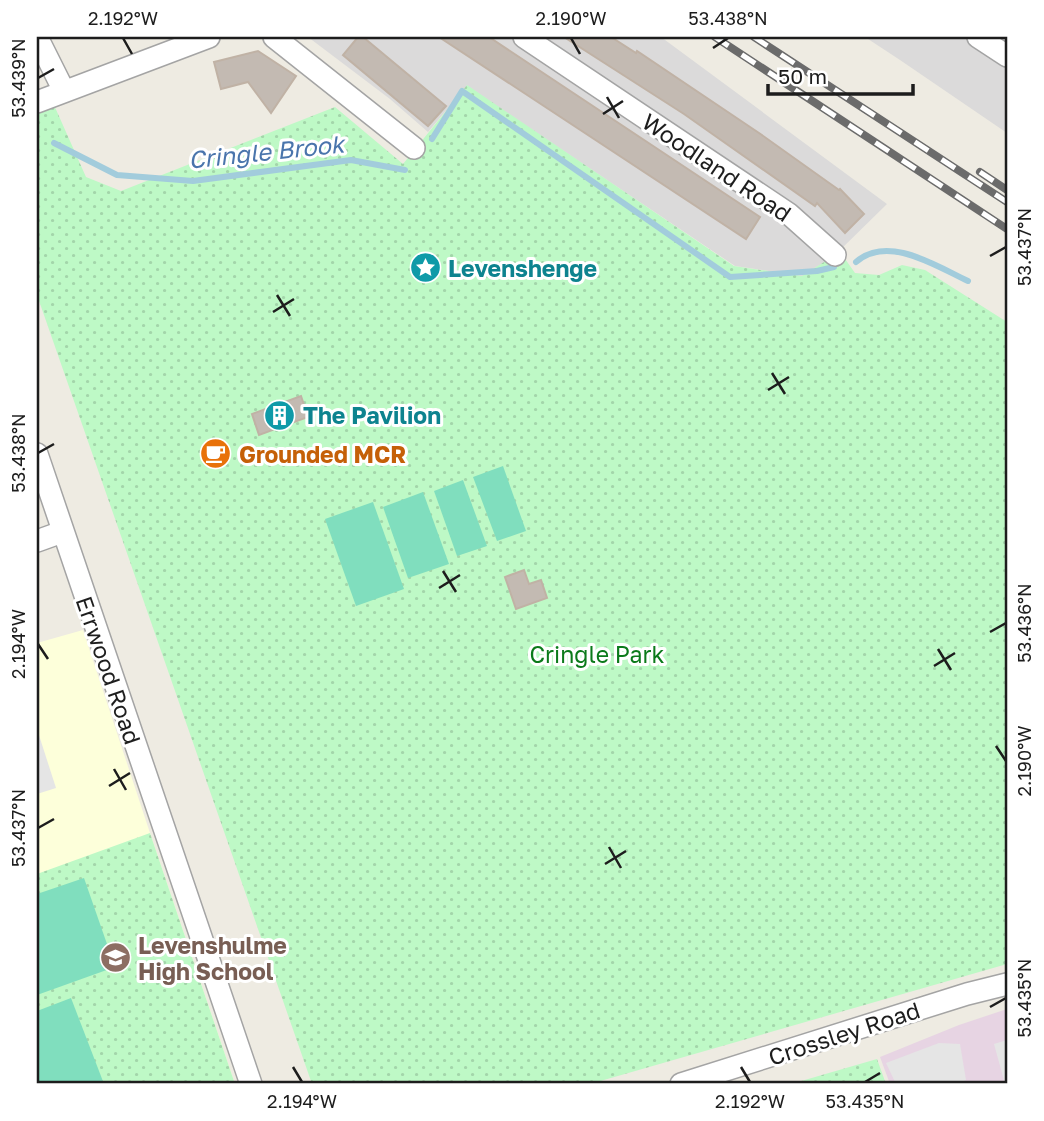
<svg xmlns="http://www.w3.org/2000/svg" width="1044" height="1121" font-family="'Golos Text',sans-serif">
<defs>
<pattern id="park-dots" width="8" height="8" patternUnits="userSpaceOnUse" patternTransform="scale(1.75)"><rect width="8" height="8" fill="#bef9c6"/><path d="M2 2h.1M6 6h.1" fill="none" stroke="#a3d5aa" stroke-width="1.8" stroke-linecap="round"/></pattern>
</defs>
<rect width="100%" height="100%" fill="#eeebe2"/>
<g fill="#dbdada">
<polygon points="308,37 661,37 887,204 835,255 803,276 735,266 467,86 428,132 390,99"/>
<polygon points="865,37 1007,37 1007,133 900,60"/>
</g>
<polygon fill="#e7d4e3" points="1007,1009 1007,1084 890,1084 880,1057 959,1025"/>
<polygon fill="#fdffda" points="83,630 150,833 235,1084 37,1084 37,643"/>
<g fill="url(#park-dots)">
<polygon points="467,85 734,266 802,276 835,255 843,256 855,273 879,275 902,265 925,270 1007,322 1007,964 590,1084 312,1084 37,295 37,112 54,105 86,177 121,191 335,107 403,164"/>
<polygon points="150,833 235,1084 37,1084 37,874"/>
<polygon points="877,1059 886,1084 791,1084"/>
</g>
<g fill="#80debe">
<polygon points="503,466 526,531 497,541 473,477"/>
<polygon points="463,480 487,546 457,556 434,491"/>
<polygon points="423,492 449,564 408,578 383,507"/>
<polygon points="373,502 404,589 356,606 325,519"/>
<polygon points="84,878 115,967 37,995 37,894"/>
<polygon points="71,998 104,1084 37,1084 37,1011"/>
</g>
<g fill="#e5e5e5">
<polygon points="37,729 56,788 37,794"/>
<polygon points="1007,1040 1007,1084 1005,1084 994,1044"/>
<polygon points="939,1043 960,1044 966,1080 957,1084 896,1084 886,1063"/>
</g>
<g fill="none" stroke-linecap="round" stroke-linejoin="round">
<g stroke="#a2ccdc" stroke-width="6">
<polyline points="432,139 462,91 730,277 817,271 834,267"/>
<polyline points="54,143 117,175 193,181 351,160 405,170"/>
<path d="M856 262C888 234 936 266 968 281"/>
</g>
</g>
<g fill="#c3bab2" stroke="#c0b2a5" stroke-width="2">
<polygon points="358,37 363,37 446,106 428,126 343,55"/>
<polygon points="439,37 489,37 760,217 746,239"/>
<polygon points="564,37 611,37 636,53 637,51 759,133 839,190 840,189 864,214 845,233 817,203 815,206 684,114"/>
<polygon points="258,51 296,76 271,113 248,82 221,89 214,62"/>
<polygon points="301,396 308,417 259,435 252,414"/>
<polygon points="524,570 529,584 541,580 547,598 516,609 505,577"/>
</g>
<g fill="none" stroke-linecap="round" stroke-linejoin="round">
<defs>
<g id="minor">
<polyline points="37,37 64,91"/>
<polyline points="274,37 414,148"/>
<polyline points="524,37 789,214 835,255"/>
<polyline points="978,37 1007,56"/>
<polyline points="37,102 209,37"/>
<polyline points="37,454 251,1084"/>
<polyline points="37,541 62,532"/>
<polyline points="681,1084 967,994 1007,984"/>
</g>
</defs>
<use href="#minor" stroke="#a4a4a4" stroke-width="24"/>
<use href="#minor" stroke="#fff" stroke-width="21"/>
<defs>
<g id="rail">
<polyline points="715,37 1007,229"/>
<polyline points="754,37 1007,202"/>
<polyline points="980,172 1007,190"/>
</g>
</defs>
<use href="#rail" stroke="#6b6b6b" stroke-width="8"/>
<use href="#rail" stroke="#fff" stroke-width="5" stroke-dasharray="16" stroke-linecap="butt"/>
</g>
<path fill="none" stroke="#1d1d1d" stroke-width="2.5" d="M123 38 132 54M571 38 580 54M713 48 728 38M38 78 54 69M607 97 619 118M603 114 623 101M990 256 1006 247M277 295 290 316M273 312 294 299M772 373 785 394M768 390 789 377M38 453 54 444M443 571 456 592M439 588 460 575M990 632 1006 623M38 644 48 659M938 649 951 670M934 666 955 653M996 746 1006 761M114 769 126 790M109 786 130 773M38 828 54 819M609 847 621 868M605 864 626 851M990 1007 1006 998M293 1067 302 1082M741 1067 750 1082M865 1082 880 1073"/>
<defs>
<symbol id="sight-disc" viewBox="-11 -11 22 22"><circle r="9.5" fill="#0f9aa8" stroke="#fff"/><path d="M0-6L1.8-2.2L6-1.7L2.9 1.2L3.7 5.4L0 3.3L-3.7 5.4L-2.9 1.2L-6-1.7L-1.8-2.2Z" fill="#fff"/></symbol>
<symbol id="building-disc" viewBox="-11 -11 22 22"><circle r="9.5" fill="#0f9aa8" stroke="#fff"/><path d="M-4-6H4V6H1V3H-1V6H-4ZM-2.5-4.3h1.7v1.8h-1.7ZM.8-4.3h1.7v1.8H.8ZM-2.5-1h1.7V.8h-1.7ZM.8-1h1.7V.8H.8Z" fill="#fff"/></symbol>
<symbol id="cafe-disc" viewBox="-11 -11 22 22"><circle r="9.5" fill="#e8710a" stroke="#fff"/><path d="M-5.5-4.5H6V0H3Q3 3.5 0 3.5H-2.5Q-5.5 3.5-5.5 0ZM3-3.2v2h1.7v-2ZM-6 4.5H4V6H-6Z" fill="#fff"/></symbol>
<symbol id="school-disc" viewBox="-11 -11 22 22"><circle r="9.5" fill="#8d6e63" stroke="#fff"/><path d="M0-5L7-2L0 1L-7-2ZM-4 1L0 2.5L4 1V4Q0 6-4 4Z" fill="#fff"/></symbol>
</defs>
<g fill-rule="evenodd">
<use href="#sight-disc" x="408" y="250" width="35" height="35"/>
<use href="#building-disc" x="262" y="398" width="35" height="35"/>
<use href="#cafe-disc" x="198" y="436" width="35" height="35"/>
<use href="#school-disc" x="98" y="940" width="35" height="35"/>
</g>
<g text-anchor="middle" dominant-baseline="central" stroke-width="6" stroke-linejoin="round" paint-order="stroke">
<g font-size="23" fill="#1d1d1d" stroke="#fff">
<text transform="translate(717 167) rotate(34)">Woodland Road</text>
<text transform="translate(109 670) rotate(71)">Errwood Road</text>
<text transform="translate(844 1033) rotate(-18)">Crossley Road</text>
</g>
<g font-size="23" font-weight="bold" fill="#0d838f" stroke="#fff" text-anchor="start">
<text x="448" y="268">Levenshenge</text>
<text x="303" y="415">The Pavilion</text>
</g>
<g font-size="23" font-weight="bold" fill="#c56008" stroke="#fff" text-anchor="start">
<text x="239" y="454">Grounded MCR</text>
</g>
<g font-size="23" fill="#0b7a1a" stroke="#fff">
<text x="597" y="654">Cringle Park</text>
</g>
<g font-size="23" font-weight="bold" fill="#785e54" stroke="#fff" text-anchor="start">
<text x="138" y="945">Levenshulme<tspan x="138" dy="26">High School</tspan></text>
</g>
<g font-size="24" font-style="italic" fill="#4a75ac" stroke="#fff">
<text transform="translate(266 151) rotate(-6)">Cringle Brook</text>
</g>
</g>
<rect width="1044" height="1121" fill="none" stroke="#ffffff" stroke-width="77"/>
<path d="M768 84v10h145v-10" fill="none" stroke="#1d1d1d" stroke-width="3.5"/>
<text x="778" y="84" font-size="21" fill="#1d1d1d" stroke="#ffffff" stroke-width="5" paint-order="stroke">50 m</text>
<rect x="38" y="38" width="968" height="1044" fill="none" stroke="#1d1d1d" stroke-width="2.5"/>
<g font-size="18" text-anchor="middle" fill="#1d1d1d">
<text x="123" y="25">2.192°W</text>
<text x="571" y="25">2.190°W</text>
<text x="728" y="25">53.438°N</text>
<text transform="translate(19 78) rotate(-90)" y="6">53.439°N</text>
<text transform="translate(1025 247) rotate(-90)" y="6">53.437°N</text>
<text transform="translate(19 453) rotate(-90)" y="6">53.438°N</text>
<text transform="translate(1025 623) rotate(-90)" y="6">53.436°N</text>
<text transform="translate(19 644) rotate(-90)" y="6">2.194°W</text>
<text transform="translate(1025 761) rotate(-90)" y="6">2.190°W</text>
<text transform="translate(19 828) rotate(-90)" y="6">53.437°N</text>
<text transform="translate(1025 998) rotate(-90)" y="6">53.435°N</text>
<text x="302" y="1108">2.194°W</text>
<text x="750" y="1108">2.192°W</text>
<text x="865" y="1108">53.435°N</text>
</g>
</svg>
